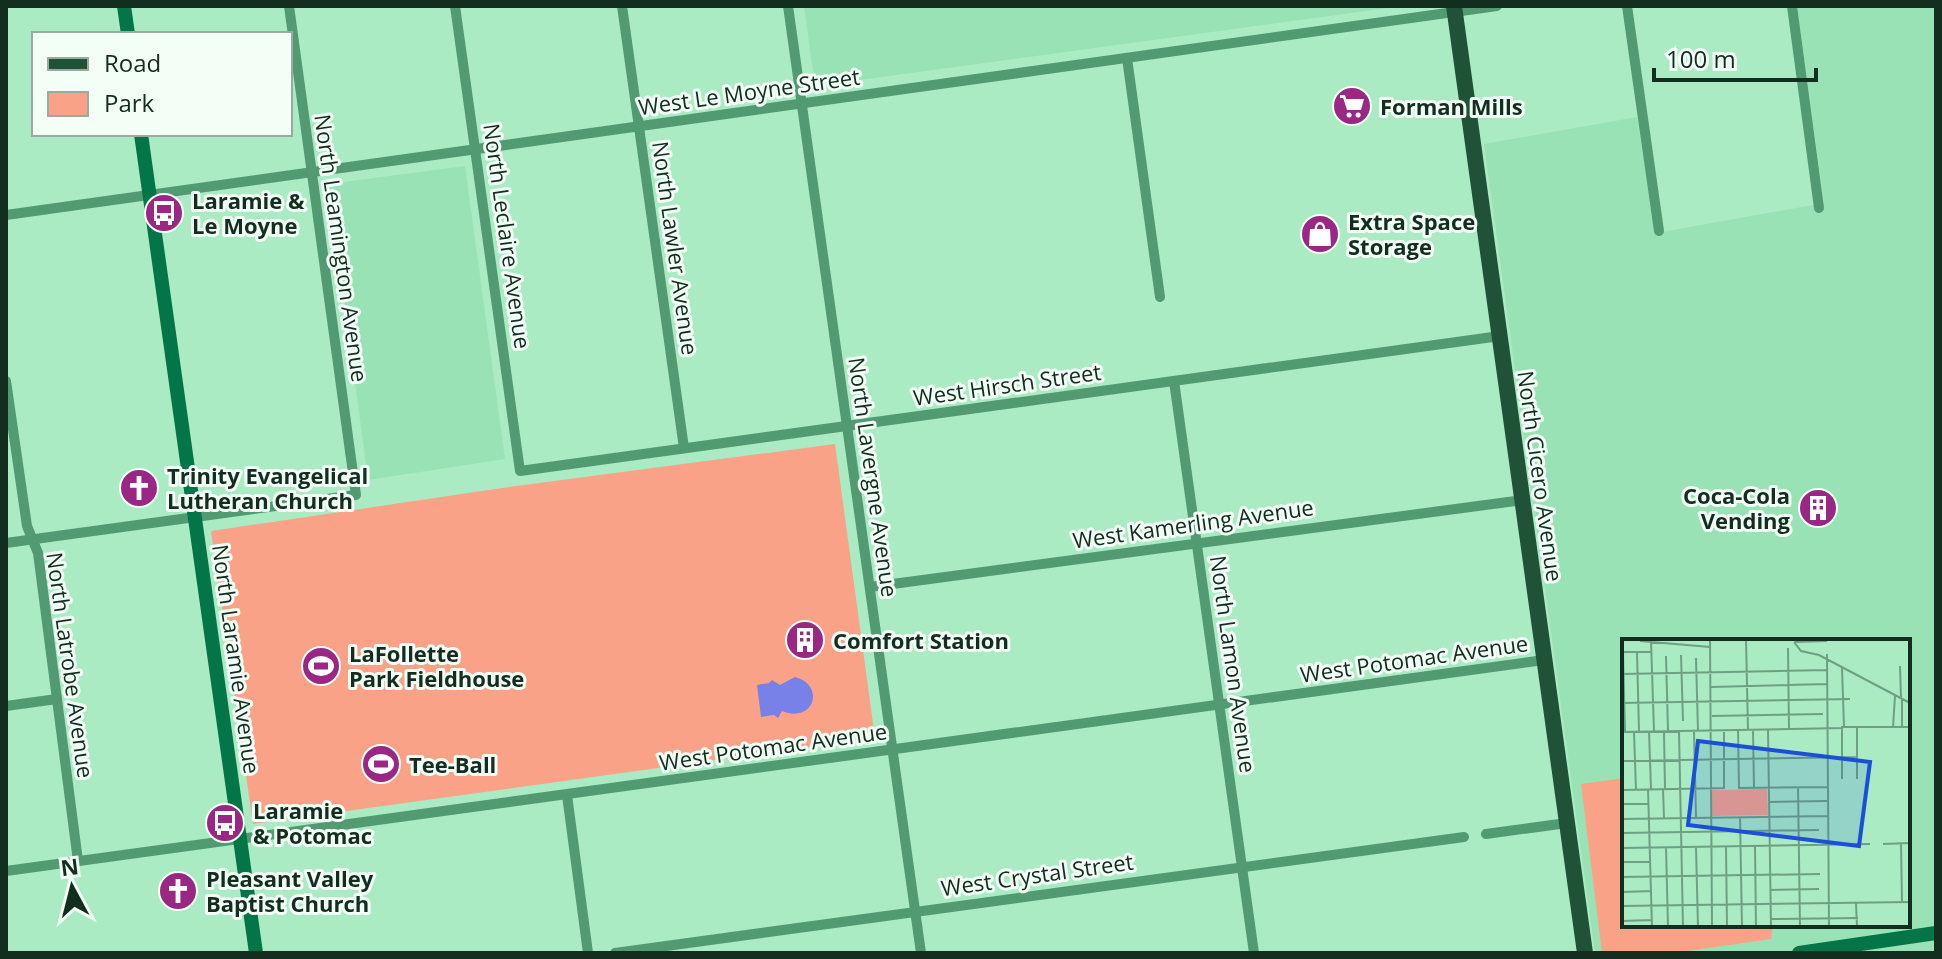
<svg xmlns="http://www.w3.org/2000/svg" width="1942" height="959" font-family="'Open Sans',sans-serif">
<rect width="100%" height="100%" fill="#aaebc4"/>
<g fill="#98e2b6" fill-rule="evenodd">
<polygon points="804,6 1403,6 815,86"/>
<path d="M1797 6H1936V953H1595L1484 144 1637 117 1656 233 1824 203ZM1624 641H1908V925H1624Z"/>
<polygon points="465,166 505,459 368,480 329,184"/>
</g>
<g fill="#f9a288">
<polygon points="835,444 875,738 253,824 211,531 509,487"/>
<polygon points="1624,778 1624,925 1773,925 1771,939 1674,953 1602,953 1581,784"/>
</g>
<path fill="#7881e8" d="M795 677C826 685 814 724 782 711L778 718 774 715 761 717 757 685 769 683 772 680 780 685Z"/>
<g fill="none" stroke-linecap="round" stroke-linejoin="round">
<g stroke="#529a71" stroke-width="10">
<polyline points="455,6 520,471 1500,336"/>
<polyline points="622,6 684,448"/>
<polyline points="788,6 921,953"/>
<polyline points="1627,6 1659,231"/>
<polyline points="1792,6 1819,208"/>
<polyline points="1127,58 1160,297"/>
<polyline points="6,215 1497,6"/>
<polyline points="6,381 27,526 38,553 78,861"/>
<polyline points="1174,381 1254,953"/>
<polyline points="6,543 356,495 289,6"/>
<polyline points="870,587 1523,500"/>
<polyline points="6,706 57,699"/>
<polyline points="567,795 588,953"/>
<polyline points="1486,834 1567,823"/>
<polyline points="6,871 1544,660"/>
<polyline points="615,953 1464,837"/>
</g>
<g stroke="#047547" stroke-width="14">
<polyline points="124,6 128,34"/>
<polyline points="141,134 256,953"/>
<polyline points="1799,953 1936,933"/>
</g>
<polyline stroke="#1f5237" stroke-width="16" points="1454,6 1585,953"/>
</g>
<defs>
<symbol id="supermarket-disc" viewBox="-11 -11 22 22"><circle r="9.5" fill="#9a2783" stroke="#f2fef6"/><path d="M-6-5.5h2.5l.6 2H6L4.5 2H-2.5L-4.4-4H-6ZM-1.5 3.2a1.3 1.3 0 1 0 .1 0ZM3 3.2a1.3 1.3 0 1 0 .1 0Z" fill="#fff"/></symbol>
<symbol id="bus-disc" viewBox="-11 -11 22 22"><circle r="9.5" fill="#9a2783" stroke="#f2fef6"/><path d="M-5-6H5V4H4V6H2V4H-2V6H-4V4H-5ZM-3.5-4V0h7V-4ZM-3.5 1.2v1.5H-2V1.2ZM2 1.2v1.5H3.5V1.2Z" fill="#fff"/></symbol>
<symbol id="shop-disc" viewBox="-11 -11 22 22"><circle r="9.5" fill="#9a2783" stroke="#f2fef6"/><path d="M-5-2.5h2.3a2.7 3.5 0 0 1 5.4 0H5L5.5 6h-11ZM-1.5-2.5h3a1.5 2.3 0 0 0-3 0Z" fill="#fff"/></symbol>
<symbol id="church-disc" viewBox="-11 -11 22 22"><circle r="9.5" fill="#9a2783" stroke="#f2fef6"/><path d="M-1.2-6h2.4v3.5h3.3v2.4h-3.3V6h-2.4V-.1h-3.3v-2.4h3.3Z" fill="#fff"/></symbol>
<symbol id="building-disc" viewBox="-11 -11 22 22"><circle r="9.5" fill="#9a2783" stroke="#f2fef6"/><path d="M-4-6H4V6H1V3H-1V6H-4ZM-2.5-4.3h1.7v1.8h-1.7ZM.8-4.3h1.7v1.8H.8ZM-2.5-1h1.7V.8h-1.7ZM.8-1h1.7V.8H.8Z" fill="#fff"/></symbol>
<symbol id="stadium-disc" viewBox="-11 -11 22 22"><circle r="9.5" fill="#9a2783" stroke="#f2fef6"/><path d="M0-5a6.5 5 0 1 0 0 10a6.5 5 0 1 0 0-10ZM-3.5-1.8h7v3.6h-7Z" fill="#fff"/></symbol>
</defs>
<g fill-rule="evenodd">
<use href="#supermarket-disc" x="1330" y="84" width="44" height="44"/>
<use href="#bus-disc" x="142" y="191" width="44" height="44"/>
<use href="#shop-disc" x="1298" y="212" width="44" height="44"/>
<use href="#church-disc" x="117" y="466" width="44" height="44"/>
<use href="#building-disc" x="1796" y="486" width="44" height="44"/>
<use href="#building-disc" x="783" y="618" width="44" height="44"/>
<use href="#stadium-disc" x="299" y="644" width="44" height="44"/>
<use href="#stadium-disc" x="359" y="742" width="44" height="44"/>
<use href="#bus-disc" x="203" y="801" width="44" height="44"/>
<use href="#church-disc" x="156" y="869" width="44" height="44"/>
</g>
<g text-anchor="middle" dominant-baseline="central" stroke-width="6" stroke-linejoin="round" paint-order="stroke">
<g font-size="22" fill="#132d1e" stroke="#f2fef6">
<text transform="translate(749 91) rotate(-8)">West Le Moyne Street</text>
<text transform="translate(508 236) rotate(82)">North Leclaire Avenue</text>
<text transform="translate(342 248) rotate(82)">North Leamington Avenue</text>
<text transform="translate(676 248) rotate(82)">North Lawler Avenue</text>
<text transform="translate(1007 384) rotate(-8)">West Hirsch Street</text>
<text transform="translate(1541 476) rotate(82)">North Cicero Avenue</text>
<text transform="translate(874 477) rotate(82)">North Lavergne Avenue</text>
<text transform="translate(1193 523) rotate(-8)">West Kamerling Avenue</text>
<text transform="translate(1414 658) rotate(-8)">West Potomac Avenue</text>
<text transform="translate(237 659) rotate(82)">North Laramie Avenue</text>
<text transform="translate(1234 664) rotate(82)">North Lamon Avenue</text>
<text transform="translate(71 665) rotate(82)">North Latrobe Avenue</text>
<text transform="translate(773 746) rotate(-8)">West Potomac Avenue</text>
<text transform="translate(1037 874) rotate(-8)">West Crystal Street</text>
</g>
<g font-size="22" font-weight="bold" fill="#132d1e" stroke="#f2fef6" text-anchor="start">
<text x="1380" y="106">Forman Mills</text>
<text x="192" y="200">Laramie &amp;<tspan x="192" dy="25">Le Moyne</tspan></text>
<text x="1348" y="221">Extra Space<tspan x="1348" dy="25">Storage</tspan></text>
<text x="167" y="475">Trinity Evangelical<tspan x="167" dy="25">Lutheran Church</tspan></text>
<text x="1790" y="495" text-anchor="end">Coca-Cola<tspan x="1790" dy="25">Vending</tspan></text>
<text x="833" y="640">Comfort Station</text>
<text x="349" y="653">LaFollette<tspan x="349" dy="25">Park Fieldhouse</tspan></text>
<text x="409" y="764">Tee-Ball</text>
<text x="253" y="810">Laramie<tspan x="253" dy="25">&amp; Potomac</tspan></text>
<text x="206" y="878">Pleasant Valley<tspan x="206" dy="25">Baptist Church</tspan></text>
</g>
</g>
<g transform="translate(1622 639)">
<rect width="288" height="288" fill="#aaebc4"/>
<path d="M145 150 146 176 90 177 89 151Z" fill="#f9a288"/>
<path fill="none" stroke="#6e9f82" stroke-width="2" d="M88 0 90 288M124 0 126 91M18 2 88 8M29 2 32 92M172 3 205 2M172 3 179 12 197 16 288 64M166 9 167 90M0 13H30M1 13 3 93M15 13 17 93M205 15 207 288M59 16 61 82M44 17 46 92M74 19 76 92M278 27 279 59M220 29 222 88M0 35 205 31M89 48 205 45M280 60V88M0 64 228 60M90 77 201 75M219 88H288M271 88 273 57M146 90 149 288M220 90V140M116 91 117 149 205 148M131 91 132 149M27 92 29 150M42 92 43 150M57 92 61 288M72 92 74 178M0 93 221 89M12 93 14 151M0 122 235 118M235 140V89M176 148 178 288M26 150 30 288M41 150 42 179M0 151 102 149V91M147 163 205 162M0 165H26M118 178 120 288M0 180 206 177M0 194 197 191M279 204 280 263M261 205 288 204M104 207 105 288M133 207 134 288M44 208 46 288M74 208 76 288M0 209 248 205M0 223H28M0 238 198 235M148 251 197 250M0 253 29 252M234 264 235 288M0 267 288 263M149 280 236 279M0 282 30 281"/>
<path fill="#1d4ed8" fill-opacity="0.15" stroke="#1d4ed8" stroke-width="4" d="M76 102 248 123 237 207 66 186Z"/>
<rect width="288" height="288" fill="none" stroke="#132d1e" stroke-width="4"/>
</g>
<rect width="1942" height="959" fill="none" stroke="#132d1e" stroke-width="16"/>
<rect x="32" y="32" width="260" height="104" fill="#f2fef6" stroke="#99aaa0" stroke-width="2"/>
<rect x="48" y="58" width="40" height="12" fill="#1f5237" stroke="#99aaa0" stroke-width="2"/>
<text x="104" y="72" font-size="24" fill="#132d1e">Road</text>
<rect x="48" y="92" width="40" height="24" fill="#f9a288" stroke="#99aaa0" stroke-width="2"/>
<text x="104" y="112" font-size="24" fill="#132d1e">Park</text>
<g transform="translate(72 887) rotate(353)" stroke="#f2fef6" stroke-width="6" paint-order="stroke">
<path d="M0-6L14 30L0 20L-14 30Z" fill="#132d1e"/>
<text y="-12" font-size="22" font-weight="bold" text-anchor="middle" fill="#132d1e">N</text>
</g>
<path d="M1654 68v12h162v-12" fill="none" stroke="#132d1e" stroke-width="4"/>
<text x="1666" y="68" font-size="24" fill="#132d1e" stroke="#f2fef6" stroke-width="6" paint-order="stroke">100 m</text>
</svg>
